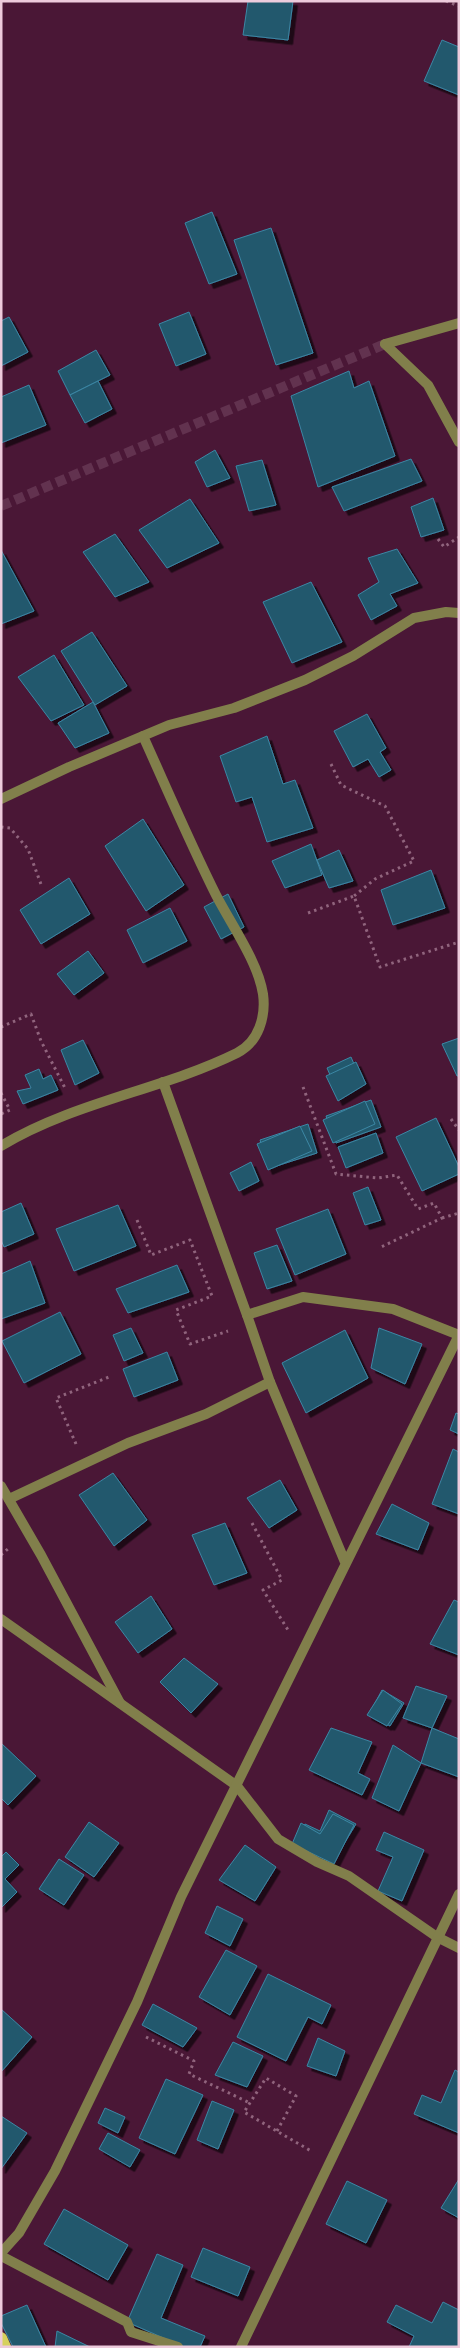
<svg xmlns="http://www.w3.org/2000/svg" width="460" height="2348" font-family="'Varela Round',sans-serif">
<defs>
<filter id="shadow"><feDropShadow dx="4.5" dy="4.5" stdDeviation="0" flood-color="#0009"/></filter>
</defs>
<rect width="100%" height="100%" fill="#4a1736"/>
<g fill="#24596d" stroke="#3b87a5" filter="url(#shadow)">
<polygon points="248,1 293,1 288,40 243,35"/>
<polygon points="442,40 459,47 459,95 424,81"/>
<polygon points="212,212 237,274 209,284 185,223"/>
<polygon points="271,228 313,353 276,365 234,240"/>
<polygon points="189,312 206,354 176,366 159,324"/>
<polygon points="9,317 28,352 1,366 1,321"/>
<polygon points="96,350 110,375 70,395 58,371"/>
<polygon points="349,371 354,388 369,381 395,456 318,487 291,396"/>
<polygon points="98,381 112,409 85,423 70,395"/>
<polygon points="29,385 46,425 1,443 1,397"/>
<polygon points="215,450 230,478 207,487 195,462"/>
<polygon points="411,459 422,481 344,511 332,487"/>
<polygon points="262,460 276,505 249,511 236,466"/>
<polygon points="433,498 444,530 421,537 411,507"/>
<polygon points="190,499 219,543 167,568 139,530"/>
<polygon points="115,534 149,582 115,597 83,552"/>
<polygon points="397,549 418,583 390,594 397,606 371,620 358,595 379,582 368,558"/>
<polygon points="1,550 34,611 1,624"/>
<polygon points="311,582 342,642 292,663 263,602"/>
<polygon points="92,632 127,686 95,705 61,651"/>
<polygon points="54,655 84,705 51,721 18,677"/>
<polygon points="93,702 109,733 75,748 58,723"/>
<polygon points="367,714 386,748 380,752 391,770 379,777 368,759 353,767 334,731"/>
<polygon points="267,736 283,784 295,780 313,828 267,842 252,797 236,802 220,756"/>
<polygon points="143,819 184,885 146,911 105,846"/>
<polygon points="311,844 322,875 285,888 272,861"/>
<polygon points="339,850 353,881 329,888 317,860"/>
<polygon points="431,870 445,908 393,925 381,890"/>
<polygon points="69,878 90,914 41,944 20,910"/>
<polygon points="228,894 244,927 221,939 204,907"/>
<polygon points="170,908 187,941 143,963 127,930"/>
<polygon points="88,951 104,973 74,995 57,974"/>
<polygon points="459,1038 459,1076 457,1076 442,1044"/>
<polygon points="83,1040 99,1073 75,1085 61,1050"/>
<polygon points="351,1057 362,1083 338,1093 327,1068"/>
<polygon points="356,1062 366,1084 338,1101 326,1076"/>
<polygon points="39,1069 43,1079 51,1075 58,1090 23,1104 17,1091 31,1088 25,1075"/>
<polygon points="371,1100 381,1127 336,1143 326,1116"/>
<polygon points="365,1101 375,1124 333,1143 323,1120"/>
<polygon points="436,1118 459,1167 459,1174 422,1191 396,1137"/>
<polygon points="308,1124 317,1153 270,1168 260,1140"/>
<polygon points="300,1126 312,1151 268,1170 257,1144"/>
<polygon points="376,1133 383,1153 346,1168 338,1147"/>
<polygon points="251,1162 259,1181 239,1191 230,1173"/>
<polygon points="368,1187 381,1220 365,1225 353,1193"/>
<polygon points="21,1203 34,1234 4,1247 1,1240 1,1212"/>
<polygon points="118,1205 136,1246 74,1271 56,1229"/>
<polygon points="328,1209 346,1254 295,1275 276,1229"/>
<polygon points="277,1245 292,1281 267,1289 254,1253"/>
<polygon points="30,1261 45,1303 1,1319 1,1274"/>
<polygon points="177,1265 189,1292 128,1313 116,1289"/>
<polygon points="60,1312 81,1354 24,1383 2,1341"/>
<polygon points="131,1328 143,1353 124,1361 113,1335"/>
<polygon points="379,1328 422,1344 405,1384 371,1368"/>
<polygon points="345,1330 368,1378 306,1413 282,1363"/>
<polygon points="167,1352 178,1380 134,1397 123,1369"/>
<polygon points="456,1413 459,1414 459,1434 450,1430"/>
<polygon points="453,1449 459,1452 459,1514 432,1504"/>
<polygon points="113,1473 147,1520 114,1546 79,1495"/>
<polygon points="280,1480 297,1510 269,1528 247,1498"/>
<polygon points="392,1504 429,1523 418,1550 376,1534"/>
<polygon points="225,1523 247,1573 214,1585 192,1535"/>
<polygon points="151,1596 172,1629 138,1653 115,1622"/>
<polygon points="454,1600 459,1602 459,1655 430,1644"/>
<polygon points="184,1658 218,1684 191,1713 160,1682"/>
<polygon points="416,1686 447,1696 432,1728 403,1718"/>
<polygon points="382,1690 404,1703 390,1726 369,1714"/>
<polygon points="383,1690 402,1704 387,1726 367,1715"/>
<polygon points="331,1728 372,1742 358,1773 370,1779 362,1795 309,1770"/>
<polygon points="432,1728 459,1739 459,1777 421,1763"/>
<polygon points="1,1743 36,1776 8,1805 1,1798"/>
<polygon points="393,1745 421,1763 399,1811 372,1798"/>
<polygon points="329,1810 356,1824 334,1860 298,1834 305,1824 320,1831"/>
<polygon points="333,1814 354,1825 334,1864 292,1844 301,1823 320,1834"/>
<polygon points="89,1822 119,1843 94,1877 65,1857"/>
<polygon points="384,1832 424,1850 402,1901 378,1891 393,1857 376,1850"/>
<polygon points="245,1845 276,1867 255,1901 219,1880"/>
<polygon points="6,1852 19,1865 5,1879 17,1892 1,1908 1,1857"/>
<polygon points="59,1859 84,1875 64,1905 39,1889"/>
<polygon points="217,1906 243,1919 230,1946 205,1933"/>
<polygon points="226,1950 257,1966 230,2015 199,1997"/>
<polygon points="268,1974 331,2005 322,2024 308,2017 286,2061 237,2037"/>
<polygon points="153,2004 197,2028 183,2047 142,2025"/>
<polygon points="1,2009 32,2037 1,2072"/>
<polygon points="318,2038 345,2051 336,2076 307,2066"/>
<polygon points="233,2042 263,2056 247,2087 215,2075"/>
<polygon points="455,2070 459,2072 459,2133 414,2114 422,2095 441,2103"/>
<polygon points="166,2079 203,2095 175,2154 139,2138"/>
<polygon points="212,2101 234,2110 218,2149 197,2140"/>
<polygon points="105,2108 125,2117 118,2133 98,2123"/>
<polygon points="1,2116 27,2133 1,2169"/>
<polygon points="108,2133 140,2150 130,2167 99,2149"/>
<polygon points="459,2179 459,2218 441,2208"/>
<polygon points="347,2181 387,2200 366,2243 326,2224"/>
<polygon points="64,2209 128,2245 108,2280 44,2244"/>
<polygon points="203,2248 250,2267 238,2296 191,2277"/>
<polygon points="157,2254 183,2265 161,2318 205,2336 200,2347 184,2347 127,2322"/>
<polygon points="443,2302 459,2310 459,2347 409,2347 414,2336 387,2322 396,2305 432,2323"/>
<polygon points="27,2305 46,2347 13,2347 1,2323 1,2316"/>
<polygon points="57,2331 90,2347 55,2347"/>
</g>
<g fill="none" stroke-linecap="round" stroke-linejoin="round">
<polyline stroke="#62324f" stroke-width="10" stroke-dasharray="10 5" stroke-linecap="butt" points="1,506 385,344"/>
<g stroke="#90647d" stroke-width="3" stroke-dasharray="2.5 4" stroke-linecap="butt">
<polyline points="446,1 459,6"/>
<polyline points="438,539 444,547 459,537"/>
<polyline points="331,764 341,785 385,806 414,861 375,879 354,896"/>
<polyline points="1,827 10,828 28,849 42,887"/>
<polyline points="308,913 354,896 380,967 459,942"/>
<polyline points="1,1027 31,1014 41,1041 66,1090"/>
<polyline points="303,1087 336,1174 378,1178 397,1175 418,1209 434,1203 442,1218 379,1248"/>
<polyline points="1,1093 10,1110 1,1114"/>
<polyline points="451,1119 459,1130"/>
<polyline points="442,1218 459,1213"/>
<polyline points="137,1220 151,1255 190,1240 212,1296 176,1310 190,1344 228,1331"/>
<polyline points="76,1444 56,1398 109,1377"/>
<polyline points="252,1523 282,1580 263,1590 288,1630"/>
<polyline points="1,1555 10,1547"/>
<polyline points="146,2037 194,2061 189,2074 250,2103"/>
<polyline points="277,2131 296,2096 266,2078 244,2112 311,2151"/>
</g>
<g stroke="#817f4b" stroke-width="10">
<polyline points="385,344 428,385 459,442"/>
<polyline points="385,344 459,323"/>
<polyline points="1,799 69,767 169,725 234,708 305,680 353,656 414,618 446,612 459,613"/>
<polyline points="163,1082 247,1315"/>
<path d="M1 1146C74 1102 162 1090 237 1053 259 1042 266 1016 263 994 258 962 231 924 216 895 190 843 167 789 143 736"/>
<polyline points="1,1486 41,1555 120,1703"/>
<polyline points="9,1499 128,1443 206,1414 270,1382"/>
<polyline points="1,1619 237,1786 278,1839 317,1862 349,1876 437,1937 459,1948"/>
<polyline points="1,2253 19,2233 55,2171 137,2002 181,1897 459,1335 393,1309 303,1297 247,1315 270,1382 345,1562"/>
<polyline points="1,2256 127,2322 131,2332 178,2347"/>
<polyline points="241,2347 459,1894"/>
</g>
<polyline stroke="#d6d15e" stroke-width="12" points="1,2338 5,2347"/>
</g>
<rect width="460" height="2348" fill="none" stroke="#edcbdc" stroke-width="5"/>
</svg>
